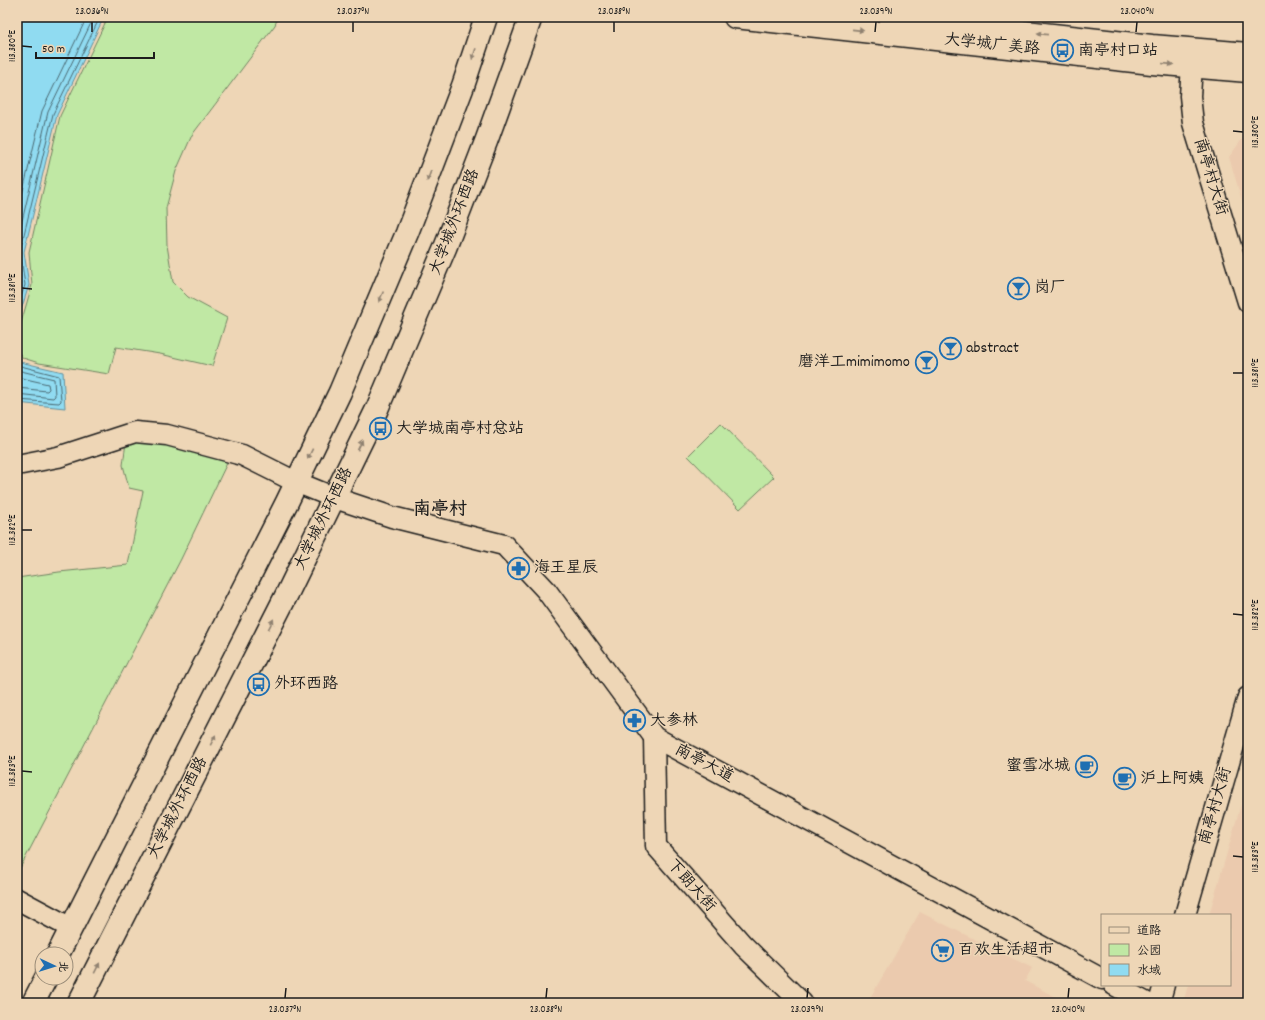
<svg xmlns="http://www.w3.org/2000/svg" width="1265" height="1020" font-family="Dekko,'LXGW WenKai TC',sans-serif">
<rect width="100%" height="100%" fill="#eed6b6"/>
<filter id="ink" filterUnits="userSpaceOnUse"><feTurbulence type="fractalNoise" baseFrequency=".025" numOctaves="2"/><feDisplacementMap in="SourceGraphic" scale="8" xChannelSelector="R" yChannelSelector="G"/><feConvolveMatrix kernelMatrix="1 2 1 2 8 2 1 2 1" color-interpolation-filters="sRGB"/></filter>
<g filter="url(#ink)">
<g fill="#ebcaae">
<polygon points="1248,131 1248,221 1229,157"/>
<polygon points="1248,780 1248,1003 1183,1003 1188,985 1230,985 1230,915 1209,915"/>
<polygon points="920,912 1032,968 1025,981 1067,1003 867,1003"/>
</g>
<g fill="#c0e8a4" stroke="#6e8260">
<polygon points="108,17 278,17 275,25 192,135 176,171 166,208 167,245 173,282 188,297 227,318 212,366 160,354 116,347 109,374 39,363 23,358 17,350 18,333 32,285 29,252 60,116"/>
<polygon points="721,423 774,477 740,509 688,456"/>
<polygon points="162,441 228,461 181,559 17,874 17,578 59,572 128,565 143,491 129,488 123,465 126,442"/>
</g>
<g fill="#90dbf1" stroke="#628f9c">
<polygon points="17,17 104,17 57,115 24,252 29,285 17,323"/>
<polygon points="17,359 20,362 63,372 65,408 17,403"/>
</g>
<g fill="none" stroke-linecap="round" stroke-linejoin="round">
<g stroke="#4a6871" stroke-width="1">
<polyline points="17,216 42,111 87,17"/>
<polyline points="17,242 48,112 94,17"/>
<polyline points="17,310 25,285 20,251 53,114 100,17"/>
<polyline points="17,365 59,376 61,401 59,403 17,400"/>
<polyline points="17,370 54,379 55,396 53,398 17,394"/>
<polyline points="17,377 48,384 49,389 47,391 17,388"/>
</g>
<defs>
<g id="minor">
<polyline points="1193,50 1190,96 1193,123 1248,302"/>
<polyline points="17,465 58,457 135,432 167,435 242,455 296,482 335,498 392,517 504,545 546,590 654,737 1102,979"/>
<polyline points="654,737 656,846 743,945 802,1003"/>
<polyline points="17,899 71,928"/>
<polyline points="1185,915 1248,697"/>
<polyline points="1114,985 1147,1003"/>
<polyline points="1159,1003 1164,985"/>
</g>
<g id="major">
<polyline points="735,17 1152,63 1248,71"/>
<polyline points="890,17 1152,46 1248,54"/>
<polyline points="58,954 287,502 340,392 407,233 463,86 486,17"/>
<polyline points="33,1003 46,978"/>
<polyline points="79,1003 288,592 377,409 445,248 487,139 531,17"/>
</g>
</defs>
<use href="#minor" stroke="#1c1c1c" stroke-width="23"/>
<use href="#major" stroke="#1c1c1c" stroke-width="25"/>
<use href="#minor" stroke="#eed6b6" stroke-width="20"/>
<use href="#major" stroke="#eed6b6" stroke-width="22"/>
</g>
<defs><path id="oneway-solid" d="M-6-.8H1V-3.2L6.5 0L1 3.2V.8H-6Z"/></defs>
<g fill="#908271">
<use href="#oneway-solid" transform="translate(858 30) rotate(6)"/>
<use href="#oneway-solid" transform="translate(1042 34) rotate(-174)"/>
<use href="#oneway-solid" transform="translate(474 54) rotate(109)"/>
<use href="#oneway-solid" transform="translate(1168 64) rotate(5)"/>
<use href="#oneway-solid" transform="translate(429 176) rotate(111)"/>
<use href="#oneway-solid" transform="translate(381 297) rotate(113)"/>
<use href="#oneway-solid" transform="translate(360 445) rotate(-65)"/>
<use href="#oneway-solid" transform="translate(310 454) rotate(116)"/>
<use href="#oneway-solid" transform="translate(271 624) rotate(-63)"/>
<use href="#oneway-solid" transform="translate(213 740) rotate(-63)"/>
<use href="#oneway-solid" transform="translate(97 968) rotate(-63)"/>
</g>
</g>
<path fill="none" stroke="#1c1c1c" stroke-width="1.5" d="M92 32V22M353 32V22M614 32V22M875 32 876 22M1136 32 1137 22M22 46 32 47M1233 131 1243 132M22 288 32 289M1233 373H1243M22 530H32M1233 614 1243 615M22 771 32 772M1233 856 1243 857M285 998 286 988M546 998 547 988M807 998 808 988M1068 998 1069 988"/>
<defs>
<symbol id="bus-ring" viewBox="-11 -11 22 22"><circle r="9.5" fill="#eed6b6" stroke="#1f6fb2" stroke-width="1.5"/><path d="M-5-6H5V4H4V6H2V4H-2V6H-4V4H-5ZM-3.5-4V0h7V-4ZM-3.5 1.2v1.5H-2V1.2ZM2 1.2v1.5H3.5V1.2Z" fill="#1f6fb2"/></symbol>
<symbol id="bar-ring" viewBox="-11 -11 22 22"><circle r="9.5" fill="#eed6b6" stroke="#1f6fb2" stroke-width="1.5"/><path d="M-6-5H6L.8 .8V4.5H3.5V6h-7V4.5H-.8V.8Z" fill="#1f6fb2"/></symbol>
<symbol id="pharmacy-ring" viewBox="-11 -11 22 22"><circle r="9.5" fill="#eed6b6" stroke="#1f6fb2" stroke-width="1.5"/><path d="M-2-6h4v4h4v4h-4v4h-4v-4h-4v-4h4Z" fill="#1f6fb2"/></symbol>
<symbol id="cafe-ring" viewBox="-11 -11 22 22"><circle r="9.5" fill="#eed6b6" stroke="#1f6fb2" stroke-width="1.5"/><path d="M-5.5-4.5H6V0H3Q3 3.5 0 3.5H-2.5Q-5.5 3.5-5.5 0ZM3-3.2v2h1.7v-2ZM-6 4.5H4V6H-6Z" fill="#1f6fb2"/></symbol>
<symbol id="supermarket-ring" viewBox="-11 -11 22 22"><circle r="9.5" fill="#eed6b6" stroke="#1f6fb2" stroke-width="1.5"/><path d="M-6-5.5h2.5l.6 2H6L4.5 2H-2.5L-4.4-4H-6ZM-1.5 3.2a1.3 1.3 0 1 0 .1 0ZM3 3.2a1.3 1.3 0 1 0 .1 0Z" fill="#1f6fb2"/></symbol>
</defs>
<g fill-rule="evenodd">
<use href="#bus-ring" x="1050" y="38" width="25" height="25"/>
<use href="#bar-ring" x="1006" y="276" width="25" height="25"/>
<use href="#bar-ring" x="938" y="336" width="25" height="25"/>
<use href="#bar-ring" x="914" y="350" width="25" height="25"/>
<use href="#bus-ring" x="368" y="416" width="25" height="25"/>
<use href="#pharmacy-ring" x="506" y="556" width="25" height="25"/>
<use href="#bus-ring" x="246" y="672" width="25" height="25"/>
<use href="#pharmacy-ring" x="622" y="708" width="25" height="25"/>
<use href="#cafe-ring" x="1074" y="754" width="25" height="25"/>
<use href="#cafe-ring" x="1112" y="766" width="25" height="25"/>
<use href="#supermarket-ring" x="930" y="938" width="25" height="25"/>
</g>
<g text-anchor="middle" dominant-baseline="central" stroke-width="3" stroke-linejoin="round" paint-order="stroke">
<g font-size="16" fill="#1c1c1c" stroke="#eed6b6">
<text transform="translate(992 45) rotate(6)">大学城广美路</text>
<text transform="translate(1210 177) rotate(73)">南亭村大街</text>
<text transform="translate(455 222) rotate(-69)">大学城外环西路</text>
<text transform="translate(324 519) rotate(-64)">大学城外环西路</text>
<text transform="translate(704 764) rotate(28)">南亭大道</text>
<text transform="translate(1216 806) rotate(-74)">南亭村大街</text>
<text transform="translate(178 808) rotate(-63)">大学城外环西路</text>
<text transform="translate(691 886) rotate(48)">下朗大街</text>
</g>
<g font-size="16" fill="#1c1c1c" stroke="#eed6b6" text-anchor="start">
<text x="1078" y="51">南亭村口站</text>
<text x="1034" y="288">岗厂</text>
<text x="966" y="348">abstract</text>
<text x="910" y="362" text-anchor="end">磨洋工mimimomo</text>
<text x="396" y="429">大学城南亭村总站</text>
<text x="534" y="568">海王星辰</text>
<text x="274" y="684">外环西路</text>
<text x="650" y="721">大参林</text>
<text x="1070" y="766" text-anchor="end">蜜雪冰城</text>
<text x="1140" y="779">沪上阿姨</text>
<text x="958" y="950">百欢生活超市</text>
</g>
<g font-size="18" font-weight="bold" fill="#1c1c1c" stroke="#eed6b6">
<text x="440" y="510">南亭村</text>
</g>
</g>
<rect width="1265" height="1020" fill="none" stroke="#eed6b6" stroke-width="44"/>
<rect x="1101" y="914" width="130" height="72" fill="#eed6b6" stroke="#9a8c78"/>
<rect x="1109" y="927" width="20" height="6" fill="#eed6b6" stroke="#9a8c78"/>
<text x="1137" y="934" font-size="12" fill="#1c1c1c">道路</text>
<rect x="1109" y="944" width="20" height="12" fill="#c0e8a4" stroke="#9a8c78"/>
<text x="1137" y="954" font-size="12" fill="#1c1c1c">公园</text>
<rect x="1109" y="964" width="20" height="12" fill="#90dbf1" stroke="#9a8c78"/>
<text x="1137" y="974" font-size="12" fill="#1c1c1c">水域</text>
<g transform="translate(54 966) rotate(94)"><circle r="19" fill="#eed6b6" stroke="#9a8c78"/>
<path d="M0-3L7 15L0 10L-7 15Z" fill="#1f6fb2"/>
<text y="-6" font-size="11" font-weight="bold" text-anchor="middle" fill="#1c1c1c">北</text>
</g>
<path d="M36 52v6h118v-6" fill="none" stroke="#1c1c1c" stroke-width="2"/>
<text x="42" y="52" font-size="12" fill="#1c1c1c" stroke="#eed6b6" stroke-width="3" paint-order="stroke">50 m</text>
<rect x="22" y="22" width="1221" height="976" fill="none" stroke="#1c1c1c" stroke-width="1.5"/>
<g font-size="10" text-anchor="middle" fill="#1c1c1c">
<text x="92" y="14">23.036°N</text>
<text x="353" y="14">23.037°N</text>
<text x="614" y="14">23.038°N</text>
<text x="876" y="14">23.039°N</text>
<text x="1137" y="14">23.040°N</text>
<text transform="translate(11 46) rotate(-90)" y="4">113.380°E</text>
<text transform="translate(1254 132) rotate(-90)" y="4">113.380°E</text>
<text transform="translate(11 288) rotate(-90)" y="4">113.381°E</text>
<text transform="translate(1254 373) rotate(-90)" y="4">113.381°E</text>
<text transform="translate(11 530) rotate(-90)" y="4">113.382°E</text>
<text transform="translate(1254 615) rotate(-90)" y="4">113.382°E</text>
<text transform="translate(11 771) rotate(-90)" y="4">113.383°E</text>
<text transform="translate(1254 857) rotate(-90)" y="4">113.383°E</text>
<text x="285" y="1012">23.037°N</text>
<text x="546" y="1012">23.038°N</text>
<text x="807" y="1012">23.039°N</text>
<text x="1068" y="1012">23.040°N</text>
</g>
</svg>
